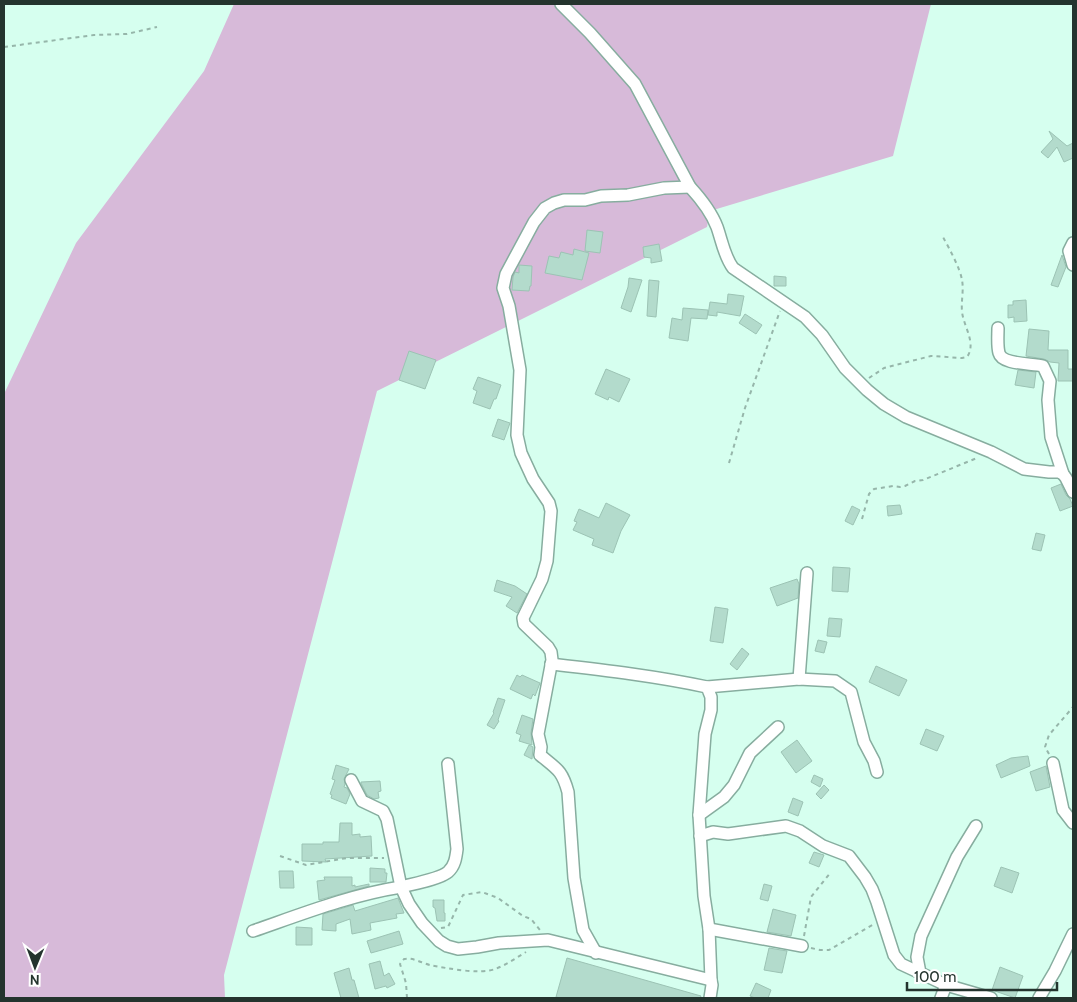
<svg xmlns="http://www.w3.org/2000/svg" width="1077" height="1002" font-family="Cabin,sans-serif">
<rect width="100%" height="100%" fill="#d6ffef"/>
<polygon fill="#d7bad9" points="234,4 931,4 893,156 710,211 707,227 377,391 224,975 225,998 4,998 4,394 76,243 204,71"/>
<g fill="#b3dbcc" stroke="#9cc3b4">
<polygon points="1049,131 1067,146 1073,143 1073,158 1064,162 1057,147 1048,158 1041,152 1053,139"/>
<polygon points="587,230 603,232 600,253 585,251"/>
<polygon points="659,244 662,261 651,263 651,258 644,257 643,247"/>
<polygon points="574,249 589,253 582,280 545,273 549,256 559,258 561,252 573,255"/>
<polygon points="1062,255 1066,267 1058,287 1051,285"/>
<polygon points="519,265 532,266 531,286 530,286 529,291 512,290 513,277 515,272 519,273"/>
<polygon points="774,276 786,277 786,286 774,286"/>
<polygon points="629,278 642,280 631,312 621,308 628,287"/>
<polygon points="649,280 659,281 656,317 647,316"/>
<polygon points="728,294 744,296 740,316 717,312 717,316 708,315 710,302 727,304"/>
<polygon points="1026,300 1027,321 1014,322 1014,317 1008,318 1008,305 1013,305 1013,301"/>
<polygon points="683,308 708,310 707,319 691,318 688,341 669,338 672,318 682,320"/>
<polygon points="745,314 762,325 756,334 739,323"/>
<polygon points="1029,329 1049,331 1048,350 1068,350 1068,369 1073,369 1073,381 1058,381 1059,363 1050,362 1044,359 1026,356"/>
<polygon points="409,351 436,360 425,389 399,380"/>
<polygon points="606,369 630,379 619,402 609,397 608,400 595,394"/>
<polygon points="1018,370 1036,372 1034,388 1015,385"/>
<polygon points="478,377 501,385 496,399 494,399 490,409 473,403 477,391 473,389"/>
<polygon points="498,419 510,423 504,440 492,436"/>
<polygon points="1061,484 1066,495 1070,499 1073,506 1060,511 1051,488"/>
<polygon points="606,503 630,515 621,531 613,553 592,545 594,539 573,530 577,522 574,521 579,509 599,518"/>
<polygon points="900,505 902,514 888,516 887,506"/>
<polygon points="852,506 860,510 853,525 845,521"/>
<polygon points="1036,533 1045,535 1041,551 1032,549"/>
<polygon points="833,567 850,568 848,592 832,591"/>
<polygon points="797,579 799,584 798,598 777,606 770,588"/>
<polygon points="497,580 515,586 527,594 517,613 506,606 512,597 494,591"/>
<polygon points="715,607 728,609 723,643 710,641"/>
<polygon points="829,618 842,619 840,637 827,636"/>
<polygon points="818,640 827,642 824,653 815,651"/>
<polygon points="742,648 749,654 737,670 730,664"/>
<polygon points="876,666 907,680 899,696 869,682"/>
<polygon points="517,675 520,677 522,675 540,683 535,696 533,694 531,699 510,689"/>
<polygon points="498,698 505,700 498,720 499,721 494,729 487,725 494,713 493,712"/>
<polygon points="522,715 533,719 531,733 532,745 519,741 521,735 516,733"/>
<polygon points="926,729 944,736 937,751 920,744"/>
<polygon points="797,740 812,761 796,773 781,752"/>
<polygon points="529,745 533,747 532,759 524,755"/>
<polygon points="1028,756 1030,766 1001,778 996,765 1011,758"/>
<polygon points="336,765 349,769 344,779 345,784 344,787 347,788 350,794 346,804 331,798 332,795 330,794 335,780 332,779"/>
<polygon points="1046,766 1050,787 1036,791 1030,772"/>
<polygon points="814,775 823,779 820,787 811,782"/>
<polygon points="380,781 381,791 378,792 379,798 374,799 367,795 361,783 361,782"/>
<polygon points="824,785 829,790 821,799 816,794"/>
<polygon points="793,798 803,802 798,816 788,812"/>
<polygon points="340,823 352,823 352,835 360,834 360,837 371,836 372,856 325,859 326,862 302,861 302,844 323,844 323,842 339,842"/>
<polygon points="814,852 824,855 819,867 809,863"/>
<polygon points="1001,867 1019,873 1012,893 994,886"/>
<polygon points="370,868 385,869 385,873 387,873 386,882 370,882"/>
<polygon points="279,871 293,871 294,888 280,888"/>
<polygon points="324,877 352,877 352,886 355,885 355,887 369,884 369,886 319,900 317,881 325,880"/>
<polygon points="764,884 772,886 768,901 760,899"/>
<polygon points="398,898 404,913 396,914 397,918 370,923 371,930 352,934 350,919 336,924 336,931 322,930 323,914 353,905 355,911"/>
<polygon points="433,900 444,900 444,913 445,913 445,921 437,921 435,908 433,907"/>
<polygon points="773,909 796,915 791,936 767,932"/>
<polygon points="296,927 312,928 312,945 296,945"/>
<polygon points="399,931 403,944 371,953 367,941"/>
<polygon points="769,948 787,951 782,973 764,970"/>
<polygon points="567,958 701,996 700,998 561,998 556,997"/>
<polygon points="380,961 384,976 389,973 395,984 387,988 386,986 375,989 369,964"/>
<polygon points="1000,967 1023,976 1015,998 992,990"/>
<polygon points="349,968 352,980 354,980 359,998 341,998 334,973"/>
<polygon points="756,983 771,990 768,998 755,998 750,996"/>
</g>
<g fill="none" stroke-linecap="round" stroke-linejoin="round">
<defs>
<g id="minor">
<path d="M561 4 590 33 635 84 690 187C701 199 711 211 717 227 722 241 724 256 733 268L805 317 822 335 845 368 867 390 884 404 906 417 991 452 1024 469 1049 472H1059L1063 474 1066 478 1073 492"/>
<polyline points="1073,243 1069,251 1073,265"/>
<path d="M998 328C998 336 997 345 999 353 1002 365 1032 363 1043 366L1050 381 1048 400 1051 437 1063 474"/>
<path d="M551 664C603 670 656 676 707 687L711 697V710L705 734 699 815 704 896 709 929 711 980"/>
<polyline points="799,679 807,573"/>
<polyline points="707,687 799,679 835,681 851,692 864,742 874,761 877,772"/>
<polyline points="1053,763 1063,810 1073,823"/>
<path d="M351 780 362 801 383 811 387 819 401 887C412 884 440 879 448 872 455 866 456 857 457 849L448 764"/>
<polyline points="699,815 724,797 734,785 750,753 778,727"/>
<polyline points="700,836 713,832 728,834 786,826 800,831 823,846 849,856 865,877 872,889 877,902 894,955 901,964 946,985 991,998"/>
<polyline points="709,929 802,946"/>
<path d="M253 931C302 914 350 895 401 887L409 904 422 923 439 941 447 946 458 949 477 947 499 943 548 940 711 980 712 985 710 998"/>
<path d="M596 953 583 930 574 878 568 792C562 770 557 769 540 755L541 747 538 734 552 660 551 652 548 647 524 624 523 618 542 579 547 561 551 511 549 503 533 479 521 453 517 435 520 370 509 306 503 288 506 274 534 222 545 208 554 203 564 200H585L601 196 628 195 664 188 690 187"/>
<polyline points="920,973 917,957 921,936 957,857 976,826"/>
<polyline points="941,998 946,985"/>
<polyline points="1039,998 1055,971 1073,934"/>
</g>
</defs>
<use href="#minor" stroke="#87ad9f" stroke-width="14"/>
<g stroke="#96b6aa" stroke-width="2" stroke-dasharray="4 4" stroke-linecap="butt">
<polyline points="4,47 94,35 127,34 157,27"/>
<path d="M869 378 884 368 931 356 962 358 967 357C977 343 963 326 962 311 961 301 964 290 962 280 960 268 949 248 943 237"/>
<polyline points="729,463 745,408 780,311"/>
<polyline points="862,519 869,494 874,489 893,486 900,487 905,486 915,481 923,480 977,458"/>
<polyline points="1049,754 1045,747 1049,735 1073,707"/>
<polyline points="280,856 306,865 347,858 384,858"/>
<polyline points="441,928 448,927 463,895 482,892 498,898 523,916 531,919 540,930"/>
<polyline points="804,936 811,897 831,872"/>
<polyline points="811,948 820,950 829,950 874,924"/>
<path d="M407 998 406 983 400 964 404 959C413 957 421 963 430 965 445 968 481 975 495 969 506 965 516 958 526 952"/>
</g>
<use href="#minor" stroke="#fff" stroke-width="11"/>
</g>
<rect width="1077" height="1002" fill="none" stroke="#24342e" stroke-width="10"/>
<g transform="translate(35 967) rotate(181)" stroke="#ffffff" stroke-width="4" paint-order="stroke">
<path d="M0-4L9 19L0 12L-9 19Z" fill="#24342e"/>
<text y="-8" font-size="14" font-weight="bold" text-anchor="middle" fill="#24342e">N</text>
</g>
<path d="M907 982v8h150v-8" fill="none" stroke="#24342e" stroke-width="2.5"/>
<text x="914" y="982" font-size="15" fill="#24342e" stroke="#ffffff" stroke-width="4" paint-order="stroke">100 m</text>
</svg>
